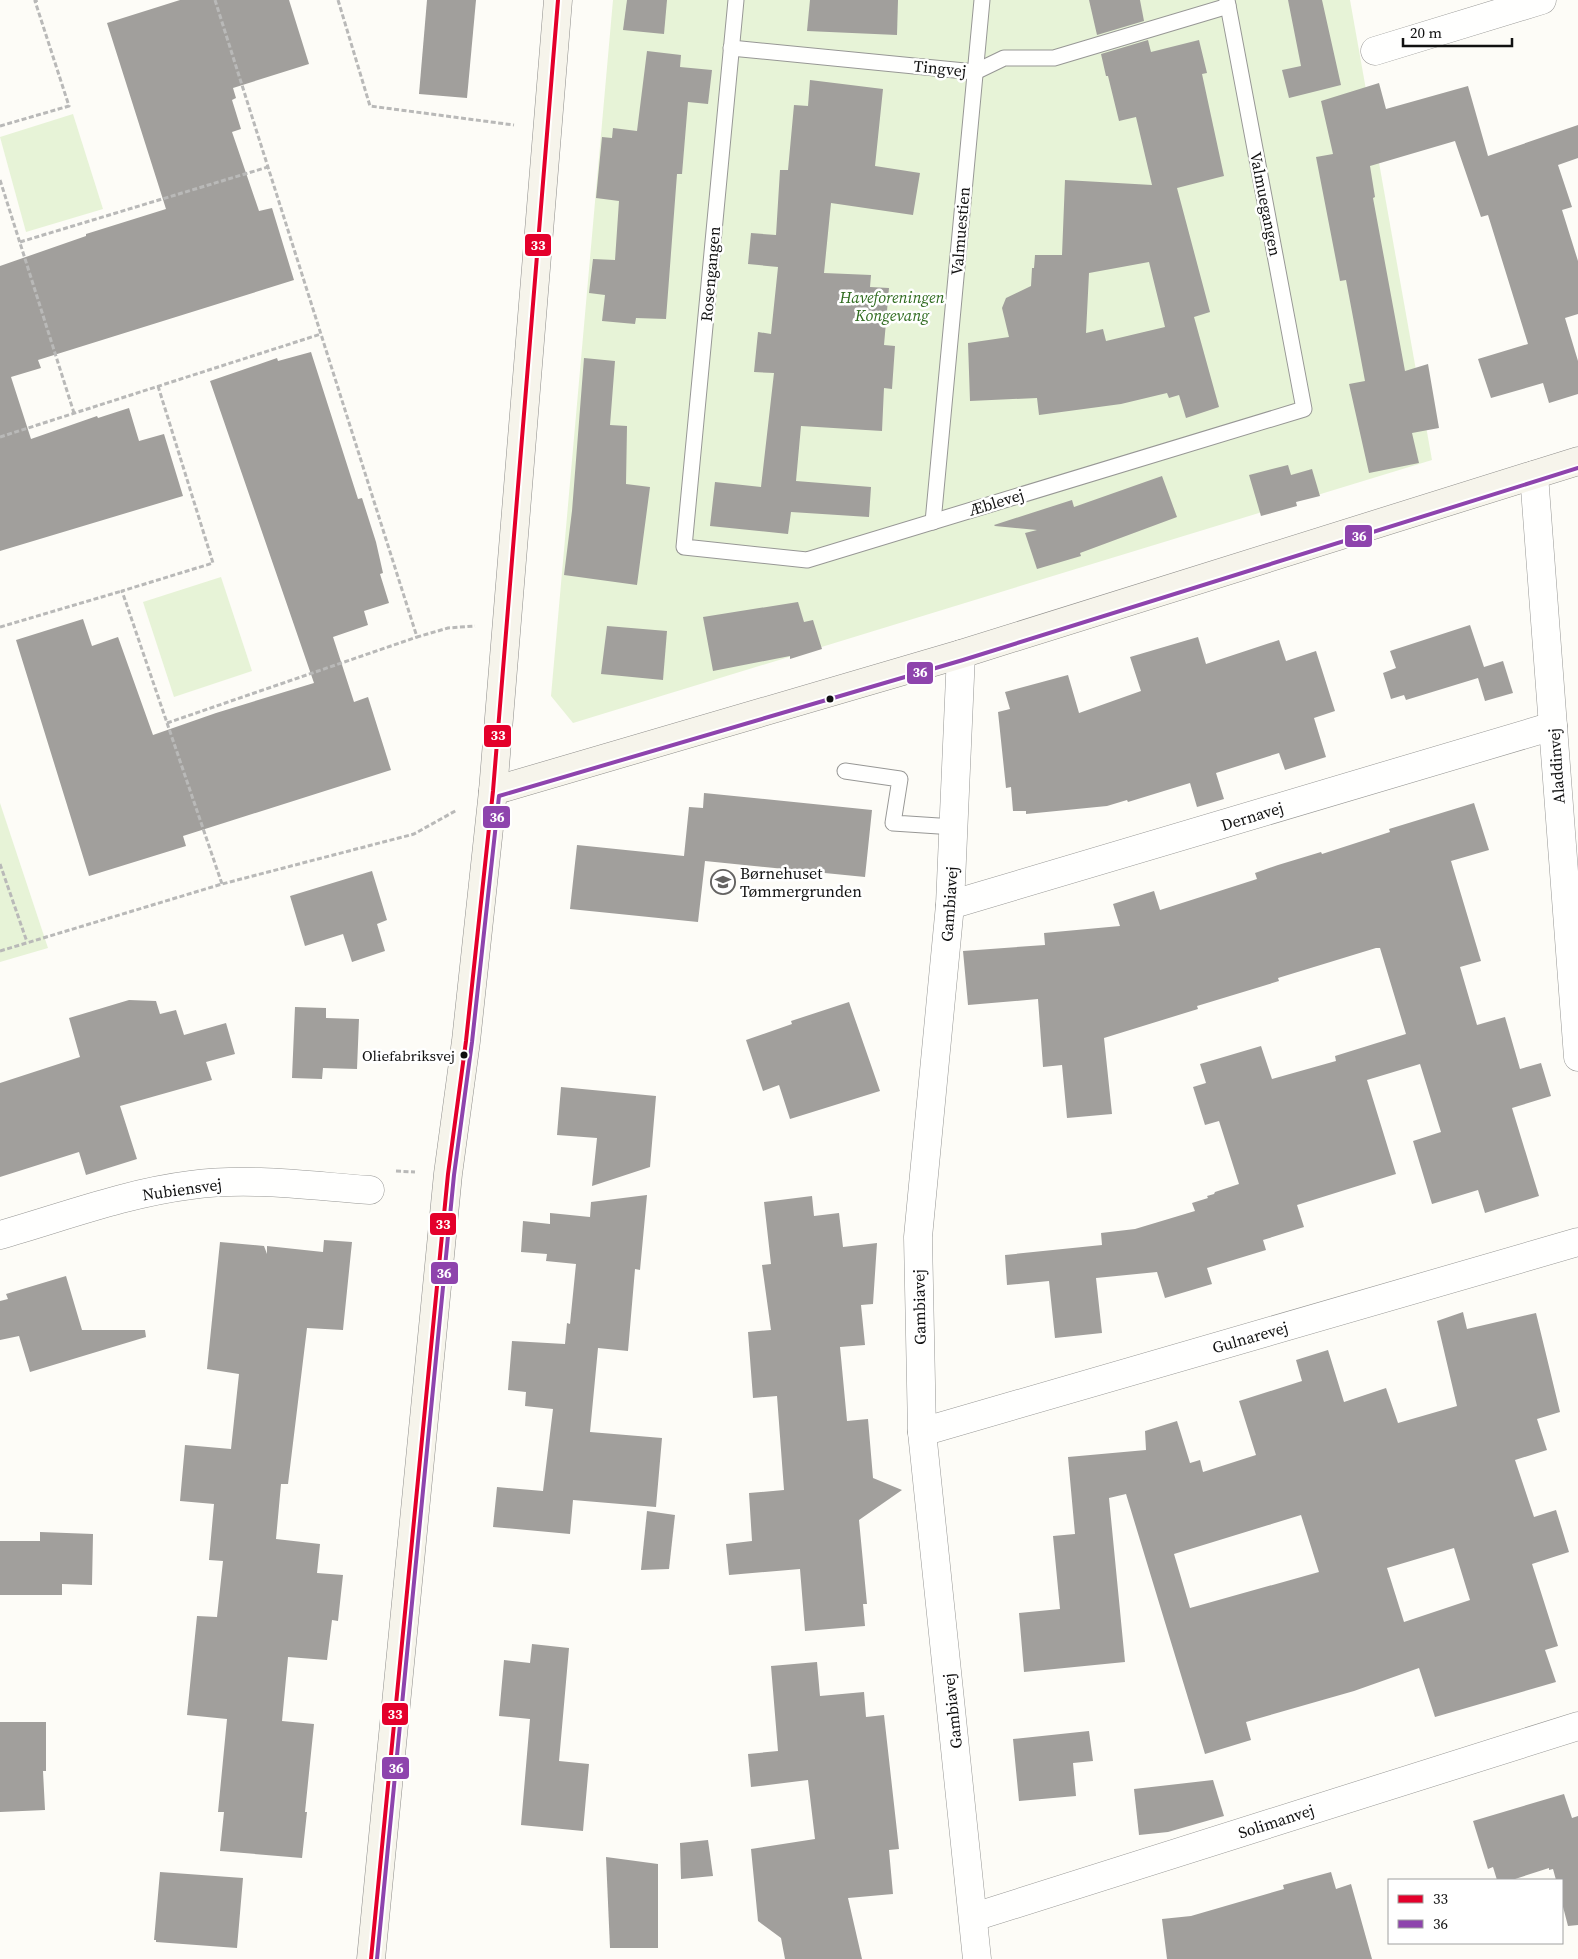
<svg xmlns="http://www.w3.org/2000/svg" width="1578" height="1959" font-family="'Source Serif 4',serif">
<rect width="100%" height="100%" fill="#fdfcf7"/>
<g fill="#e7f3d7">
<polygon points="613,0 1350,0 1432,460 573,723 551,696"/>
<polygon points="73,114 103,209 26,232 0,137"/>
<polygon points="221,577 252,671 174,697 143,602"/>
<polygon points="0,803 48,948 0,962"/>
</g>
<g fill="#a19f9c" fill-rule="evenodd">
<polygon points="180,0 289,0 309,64 233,88 236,98 232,100 241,129 232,132 259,211 272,208 294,280 38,360 41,368 11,377 31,439 97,416 98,418 129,408 139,441 164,434 183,496 0,551 0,266 86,236 86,234 166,209 107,23"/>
<polygon points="427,0 476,0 467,98 419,94"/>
<polygon points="627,0 667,0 664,34 623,30"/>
<polygon points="810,0 898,0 897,35 807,31"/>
<polygon points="1089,0 1140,0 1144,21 1097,35"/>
<polygon points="1288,0 1322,0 1341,85 1289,98 1282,70 1301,66"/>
<path d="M1148 40 1151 52 1199 40 1207 73 1202 74 1224 176 1177 188 1210 312 1194 317 1219 407 1186 418 1179 395 1169 398 1167 393 1121 404 1039 415 1037 398 970 401 968 343 1009 337 1002 308 1006 298 1031 286 1032 268H1034L1035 255H1062L1065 180 1152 185 1136 117 1119 121 1108 76H1106L1101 54ZM1149 262 1165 327 1106 341 1103 329 1086 333 1089 273Z"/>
<polygon points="647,51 681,55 680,67 712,70 708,104 688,102 682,174 677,174 666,319 636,318 635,324 602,321 605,295 589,293 593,259 615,260 619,201 596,198 602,137 612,138 613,128 637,131"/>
<polygon points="810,80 883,89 875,166 920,173 913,215 831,203 824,273 871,275 870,287 889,288 884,345 895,346 892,389 884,388 882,431 801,426 796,481 871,487 869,517 791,512 788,534 710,526 715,482 761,487 774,373 754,372 758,332 771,334 778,267 748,264 751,233 776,235 780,170 788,170 794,105 808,106"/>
<polygon points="1379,83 1386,109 1468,86 1488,156 1578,125 1578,158 1558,165 1572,207 1562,210 1578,261 1578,314 1565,318 1578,361 1578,394 1549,403 1543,383 1491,398 1478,359 1528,344 1488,215 1481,217 1455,141 1370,166 1375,197 1373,198 1405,371 1428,364 1439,428 1412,433 1419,463 1369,473 1349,384 1365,381 1346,280 1340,281 1316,157 1333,154 1321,101"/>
<polygon points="311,352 358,499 362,498 376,542 383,573 380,574 389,603 364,611 368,625 333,637 354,702 368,697 391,770 183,836 186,846 89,876 16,640 83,619 92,646 118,637 153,735 216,713 314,683 210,381 277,358 278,361"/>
<polygon points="584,358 615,361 610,425 627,426 626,484 650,487 637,585 564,575 572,511"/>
<polygon points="1288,465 1291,475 1312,469 1320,496 1296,502 1297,506 1261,516 1249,475"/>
<polygon points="1162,476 1177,517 1080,553 1081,556 1037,569 1025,533 1037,530 995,526 994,525 1072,500 1074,507"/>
<polygon points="798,602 804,622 813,620 822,649 790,659 790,656 713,671 703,617"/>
<polygon points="1470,625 1484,667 1503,661 1513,693 1485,701 1478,678 1406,700 1404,695 1391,699 1383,673 1396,668 1390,651"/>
<polygon points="607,626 667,631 663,680 601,674"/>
<polygon points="1198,637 1206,664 1279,640 1286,661 1316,651 1335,711 1314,718 1326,757 1285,770 1279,753 1216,773 1224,799 1197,807 1190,783 1128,802 1127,800 1107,806 1026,814 1026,811 1013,811 1011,787 1006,788 998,712 1010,709 1005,692 1068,675 1079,713 1141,691 1130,657"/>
<polygon points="704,793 872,810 865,877 705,861 698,922 570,909 577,845 684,856 689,807 703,808"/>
<polygon points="1474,803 1489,850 1451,861 1481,961 1460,967 1477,1025 1505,1017 1520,1069 1541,1063 1551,1096 1512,1108 1539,1196 1485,1213 1478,1190 1432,1204 1413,1141 1441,1132 1420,1064 1367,1080 1396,1174 1297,1205 1304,1227 1263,1240 1266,1250 1207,1268 1212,1284 1165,1298 1157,1272 1096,1278 1102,1333 1055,1338 1049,1281 1007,1285 1005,1255 1102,1245 1101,1233 1135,1229 1195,1211 1192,1203 1208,1198 1207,1196 1214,1194 1215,1192 1239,1184 1219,1121 1205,1125 1193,1087 1206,1083 1200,1064 1261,1046 1272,1079 1336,1061 1335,1056 1406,1034 1380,948 1376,948 1278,978 1279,981 1197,1006 1198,1009 1104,1038 1112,1114 1067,1118 1062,1065 1043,1067 1038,999 968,1005 963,951 1045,945 1044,933 1120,926 1113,904 1154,891 1160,910 1257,879 1255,873 1278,865 1321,852 1322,854 1390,832 1389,829"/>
<polygon points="372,871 387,920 377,924 385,951 352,962 343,934 305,946 290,896"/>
<polygon points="129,1000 156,1001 160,1014 176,1010 184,1035 226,1023 235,1054 206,1062 212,1080 120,1106 137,1159 86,1175 79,1152 0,1177 0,1083 80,1057 69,1018"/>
<polygon points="849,1002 880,1091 790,1119 779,1085 763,1091 746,1040 792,1024 791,1021"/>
<polygon points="295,1007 326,1008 326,1018 359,1019 357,1069 323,1068 322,1079 292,1078"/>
<polygon points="561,1087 656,1096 650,1167 592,1186 597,1138 557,1135"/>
<polygon points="647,1195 640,1270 635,1269 628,1351 598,1348 590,1432 662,1438 656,1507 573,1500 570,1534 493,1527 497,1487 543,1491 553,1409 525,1406 526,1392 508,1390 512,1341 565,1344 567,1323 570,1324 576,1264 546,1261 547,1254 521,1252 523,1221 550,1224 550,1213 590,1217 591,1202"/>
<polygon points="812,1196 814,1216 839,1213 843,1247 877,1243 873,1304 861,1305 865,1345 840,1347 847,1421 868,1419 873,1478 902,1490 859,1520 867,1604 863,1604 865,1626 805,1631 800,1569 729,1575 726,1544 752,1541 749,1493 784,1490 777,1396 753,1398 748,1332 771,1330 762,1265 771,1264 764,1202"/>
<polygon points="324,1240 352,1242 343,1330 307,1328 288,1484 281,1484 276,1539 320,1544 317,1573 343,1575 338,1621 332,1620 327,1660 288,1657 282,1721 314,1724 305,1812 307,1812 302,1858 220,1851 224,1812 218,1812 227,1719 187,1715 197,1616 217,1617 223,1561 209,1560 214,1504 180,1501 185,1445 231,1449 239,1374 207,1369 220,1242 264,1246 267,1254 267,1246 323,1252"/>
<polygon points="66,1276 82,1330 145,1330 146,1337 30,1372 19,1336 0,1340 0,1301 8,1299 6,1294"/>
<path d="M1463 1312 1467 1329 1536 1313 1560 1412 1537 1419 1547 1450 1515 1460 1534 1517 1556 1510 1569 1552 1532 1564 1558 1646 1545 1650 1556 1682 1435 1717 1419 1668 1354 1691 1246 1722 1251 1740 1205 1754 1126 1494 1109 1498 1125 1662 1024 1672 1019 1613 1060 1609 1053 1536 1075 1534 1068 1457 1146 1450 1145 1431 1177 1421 1190 1463 1200 1460 1203 1472 1256 1455 1239 1401 1302 1381 1296 1360 1328 1350 1344 1402 1386 1388 1398 1423 1457 1406 1437 1321ZM1301 1515 1319 1572 1190 1608 1174 1554ZM1454 1548 1470 1600 1404 1622 1387 1568Z"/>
<polygon points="647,1511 675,1515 669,1569 641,1570"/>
<polygon points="40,1532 93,1534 92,1585 62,1584 62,1595 0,1595 0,1541 40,1541"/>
<polygon points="532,1644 569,1648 559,1761 589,1764 583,1831 521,1825 530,1719 499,1716 504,1660 530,1663"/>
<polygon points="817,1662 820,1696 864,1692 866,1717 884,1715 899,1849 889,1850 893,1894 848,1898 862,1959 785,1959 781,1938 758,1921 751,1849 815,1839 808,1780 751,1787 748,1754 778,1751 771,1666"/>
<polygon points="0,1722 46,1722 46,1771 43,1771 45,1810 0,1812"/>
<polygon points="1089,1731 1093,1761 1073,1763 1076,1796 1019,1801 1013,1739"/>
<polygon points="1213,1780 1224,1816 1168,1832 1139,1835 1134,1789"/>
<polygon points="1564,1794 1572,1818 1578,1816 1578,1925 1568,1926 1562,1903 1562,1880 1556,1880 1553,1869 1549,1870 1549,1868 1512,1880 1497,1880 1493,1867 1488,1869 1473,1821"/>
<polygon points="708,1840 713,1876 681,1879 680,1843"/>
<polygon points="606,1857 658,1864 658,1948 610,1948"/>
<polygon points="160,1872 243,1878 237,1948 156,1942 156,1940 154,1940"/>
<polygon points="1331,1872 1336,1889 1351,1884 1372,1959 1167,1959 1162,1919 1191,1916 1284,1889 1283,1885"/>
</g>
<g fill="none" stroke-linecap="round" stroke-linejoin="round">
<defs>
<g id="lane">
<polyline points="736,0 684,547 807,560 1304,409 1227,0"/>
<polyline points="731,48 975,72 1004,58 1054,58 1228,6"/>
<polyline points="933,522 982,0"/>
<polyline points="845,771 900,779 893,823 954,827"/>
</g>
<g id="street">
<polyline points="1375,51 1542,0"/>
<polyline points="1534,475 1578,1057"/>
<polyline points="961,654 950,905 918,1237 922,1432 977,1959"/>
<polyline points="950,905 1553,726"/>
<path d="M0 1235C63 1217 126 1193 191 1185 250 1177 311 1186 370 1190"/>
<polyline points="922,1432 1578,1242"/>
<polyline points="974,1917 1578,1726"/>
</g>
<g id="secondary">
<polyline points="493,791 961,654 1578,461"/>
<polyline points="371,1959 448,1174 466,1041 493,791 558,0"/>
</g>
</defs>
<use href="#lane" stroke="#979795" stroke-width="17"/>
<use href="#street" stroke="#979795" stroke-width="29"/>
<use href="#secondary" stroke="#8e8d8b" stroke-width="29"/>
<g stroke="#b9b9b8" stroke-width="3" stroke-dasharray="5 2.5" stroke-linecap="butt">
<polyline points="215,0 417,637 448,628 475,626"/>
<polyline points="338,0 370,106 514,125"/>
<polyline points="0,126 69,106 35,1 39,0"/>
<polyline points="0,180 74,413"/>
<polyline points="20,242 268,167"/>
<polyline points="158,386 213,563 122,591 222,884"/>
<polyline points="0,437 321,334"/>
<polyline points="0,627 122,591"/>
<polyline points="167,723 417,637"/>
<polyline points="0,864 27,942"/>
<polyline points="0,951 222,884 414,834 457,810"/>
<polyline points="396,1171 415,1172"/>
</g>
<use href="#lane" stroke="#fffffe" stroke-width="15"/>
<use href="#street" stroke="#fffffe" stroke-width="28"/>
<use href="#secondary" stroke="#f6f4eb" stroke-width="28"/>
<defs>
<polyline id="bus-1" points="371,1959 448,1174 466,1041 493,791 558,0"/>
<polyline id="bus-2" points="377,1959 454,1175 472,1042 499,796 963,660 1578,468"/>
</defs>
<use href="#bus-1" stroke="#fff" stroke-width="8"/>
<use href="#bus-2" stroke="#fff" stroke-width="8"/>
<use href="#bus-1" stroke="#e4002b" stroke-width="4"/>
<use href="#bus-2" stroke="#8e44ad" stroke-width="4"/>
</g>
<defs>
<symbol id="school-ring" viewBox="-11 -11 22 22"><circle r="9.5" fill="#fff" stroke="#646362" stroke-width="1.5"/><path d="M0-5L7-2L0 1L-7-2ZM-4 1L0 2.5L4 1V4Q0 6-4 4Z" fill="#646362"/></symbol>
</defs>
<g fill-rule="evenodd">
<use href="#school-ring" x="709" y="868" width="28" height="28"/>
</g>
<g fill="#111" stroke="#fff" stroke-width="2">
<circle cx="830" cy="699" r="4.5"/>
<circle cx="464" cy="1055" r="4.5"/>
</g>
<g text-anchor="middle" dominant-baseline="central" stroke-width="5" stroke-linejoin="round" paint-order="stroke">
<g font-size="15" fill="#111" stroke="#fff" text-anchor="end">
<text x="455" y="1055">Oliefabriksvej</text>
</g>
<g font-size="16" fill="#111" stroke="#fff">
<text transform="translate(940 68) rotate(6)">Tingvej</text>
<text transform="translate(1266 204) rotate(79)">Valmuegangen</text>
<text transform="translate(960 231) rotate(-85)">Valmuestien</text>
<text transform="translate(710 274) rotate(-85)">Rosengangen</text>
<text transform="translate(996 502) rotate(-17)">Æblevej</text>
<text transform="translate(1556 766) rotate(-94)">Aladdinvej</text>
<text transform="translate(1252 816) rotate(-17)">Dernavej</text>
<text transform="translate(949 904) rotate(-86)">Gambiavej</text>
<text transform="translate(182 1189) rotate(-8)">Nubiensvej</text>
<text transform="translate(919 1307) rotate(-91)">Gambiavej</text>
<text transform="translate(1250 1337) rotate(-16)">Gulnarevej</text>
<text transform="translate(952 1711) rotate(-96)">Gambiavej</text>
<text transform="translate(1276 1821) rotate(-18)">Solimanvej</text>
</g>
<g font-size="16" font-style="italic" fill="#2f6b1f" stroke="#fff">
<text x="892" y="297">Haveforeningen<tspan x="892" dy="18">Kongevang</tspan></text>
</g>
<g font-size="16" fill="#111" stroke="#fff" text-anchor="start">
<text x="740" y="873">Børnehuset<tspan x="740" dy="18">Tømmergrunden</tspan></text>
</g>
</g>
<g stroke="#fff" stroke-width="2">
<rect x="524" y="233" width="28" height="24" rx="5" fill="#e4002b"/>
<rect x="1344" y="524" width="29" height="24" rx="5" fill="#8e44ad"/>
<rect x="906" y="661" width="28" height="24" rx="5" fill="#8e44ad"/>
<rect x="483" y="724" width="29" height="24" rx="5" fill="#e4002b"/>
<rect x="482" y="805" width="29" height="24" rx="5" fill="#8e44ad"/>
<rect x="429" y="1212" width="28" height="24" rx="5" fill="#e4002b"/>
<rect x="430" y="1261" width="29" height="24" rx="5" fill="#8e44ad"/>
<rect x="381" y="1702" width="28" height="24" rx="5" fill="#e4002b"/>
<rect x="381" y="1756" width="29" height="24" rx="5" fill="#8e44ad"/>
</g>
<g font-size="14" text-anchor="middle" font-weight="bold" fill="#fff">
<text x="538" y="250">33</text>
<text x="1359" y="541">36</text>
<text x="920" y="677">36</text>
<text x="498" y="740">33</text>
<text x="497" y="822">36</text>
<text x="443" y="1229">33</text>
<text x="444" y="1278">36</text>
<text x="395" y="1719">33</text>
<text x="396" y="1773">36</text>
</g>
<rect x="1388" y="1879" width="175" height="65" fill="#ffffff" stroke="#a0a0a0"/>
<rect x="1398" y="1895" width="25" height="8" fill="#e4002b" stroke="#a0a0a0"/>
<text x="1433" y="1904" font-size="15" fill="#111111">33</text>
<rect x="1398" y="1920" width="25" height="8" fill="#8e44ad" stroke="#a0a0a0"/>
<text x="1433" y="1929" font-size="15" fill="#111111">36</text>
<path d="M1403 38v8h109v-8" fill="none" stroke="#111111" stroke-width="2.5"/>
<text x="1410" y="38" font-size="15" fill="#111111" stroke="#ffffff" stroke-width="4" paint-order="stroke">20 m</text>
</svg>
